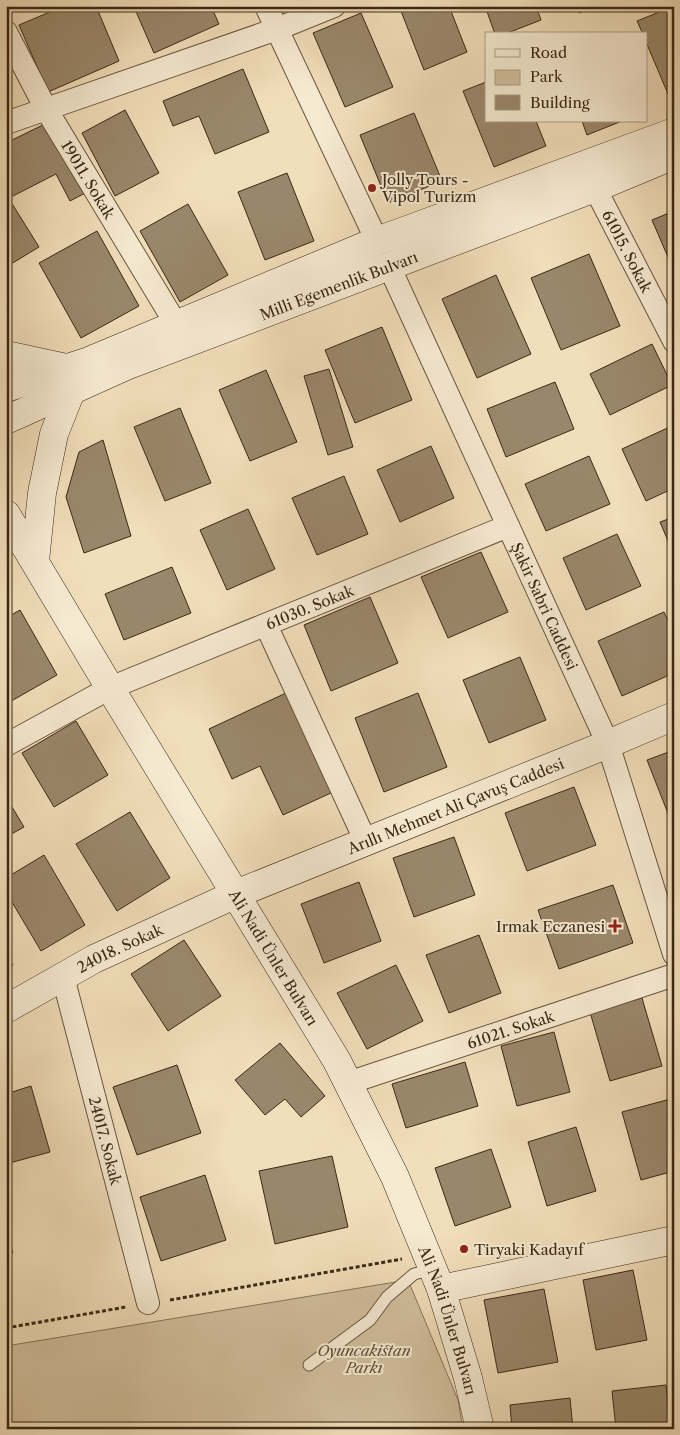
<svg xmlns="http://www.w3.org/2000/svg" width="680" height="1435" font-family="'Libre Caslon Text',serif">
<rect width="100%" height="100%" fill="#f1deba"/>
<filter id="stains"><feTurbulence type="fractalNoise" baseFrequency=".004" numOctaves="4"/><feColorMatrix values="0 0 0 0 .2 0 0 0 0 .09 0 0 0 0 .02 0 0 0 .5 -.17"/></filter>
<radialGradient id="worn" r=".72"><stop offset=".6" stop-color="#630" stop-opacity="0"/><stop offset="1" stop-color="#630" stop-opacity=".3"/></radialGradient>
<polygon fill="#d2bf9e" stroke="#86745a" points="408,1280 458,1400 463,1429 6,1429 6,1346"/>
<g fill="#9a876b" stroke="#3b2915">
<polygon points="18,6 33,6 21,12"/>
<polygon points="64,6 96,6 119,61 48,92 19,25"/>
<polygon points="137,6 211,6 219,24 154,53 134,7"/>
<polygon points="399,6 449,6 467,52 424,70"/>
<polygon points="485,6 536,6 541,20 505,34 495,34"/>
<polygon points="577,6 596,6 579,13"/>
<polygon points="674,6 674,92 668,94 646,42 646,34 643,34 637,21"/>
<polygon points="361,13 393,87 345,107 313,33"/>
<polygon points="243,69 269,132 215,154 199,116 173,126 163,101"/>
<polygon points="486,82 486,121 536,121 546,146 494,167 463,91"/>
<polygon points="125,110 159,173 115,196 82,133"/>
<polygon points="414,113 442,181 388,203 360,135"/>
<polygon points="53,120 89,191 70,201 56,174 11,197 6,188 6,143"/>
<polygon points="582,121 622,121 587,135"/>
<polygon points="287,173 314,241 265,260 238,192"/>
<polygon points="6,194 39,247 6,267"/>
<polygon points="188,204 228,275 180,302 140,231"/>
<polygon points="674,211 674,271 652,220"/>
<polygon points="97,231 139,306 81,338 39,263"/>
<polygon points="589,254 620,326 561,350 531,278"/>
<polygon points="496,275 531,354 477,378 442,299"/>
<polygon points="382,327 412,400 355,423 325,350"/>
<polygon points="652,344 672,385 610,415 590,374"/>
<polygon points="329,369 353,447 328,455 304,376"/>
<polygon points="266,370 297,442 250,461 219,390"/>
<polygon points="555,382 574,429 506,457 487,409"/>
<polygon points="180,408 211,483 165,501 134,427"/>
<polygon points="674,425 674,488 646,501 622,449"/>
<polygon points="103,440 131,536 84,553 66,497 79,452"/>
<polygon points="431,446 454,498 400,522 377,470"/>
<polygon points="589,456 610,504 546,531 525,484"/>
<polygon points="344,476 368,534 317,555 292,498"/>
<polygon points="248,509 275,569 227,590 200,530"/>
<polygon points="674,517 674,555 660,522"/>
<polygon points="617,534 641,586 586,610 563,558"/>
<polygon points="481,552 508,612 448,638 421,577"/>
<polygon points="172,567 191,613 124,640 105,594"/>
<polygon points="370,597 398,663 331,691 304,625"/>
<polygon points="20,610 57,675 6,704 6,618"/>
<polygon points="664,612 674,633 674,673 622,696 598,641"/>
<polygon points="520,657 546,720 489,743 463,680"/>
<polygon points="286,693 333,792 283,815 260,766 232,779 209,729"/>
<polygon points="418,693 447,767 384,792 355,718"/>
<polygon points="76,721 108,775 54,807 22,753"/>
<polygon points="674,750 674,814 669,816 647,760"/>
<polygon points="574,787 596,845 527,871 505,813"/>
<polygon points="6,797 24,827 6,837"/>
<polygon points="130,812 170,878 117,911 76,844"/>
<polygon points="454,837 475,895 414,917 393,858"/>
<polygon points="44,855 85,925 41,951 6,892 6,878"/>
<polygon points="359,882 381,941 324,963 301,904"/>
<polygon points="613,885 633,943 559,969 538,910"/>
<polygon points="479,935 501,993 449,1013 426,955"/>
<polygon points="184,940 221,996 168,1031 131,974"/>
<polygon points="6,954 13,965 6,969"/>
<polygon points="396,965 423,1021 367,1049 337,993"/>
<polygon points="642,998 662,1066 610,1081 590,1012"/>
<polygon points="554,1032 570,1092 517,1106 501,1046"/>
<polygon points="280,1043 325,1096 301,1117 285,1099 265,1115 235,1080"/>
<polygon points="465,1062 478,1106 406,1128 392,1084"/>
<polygon points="177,1065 201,1133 137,1155 113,1087"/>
<polygon points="31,1086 50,1152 6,1164 6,1094"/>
<polygon points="674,1098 674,1171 641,1180 622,1112"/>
<polygon points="576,1127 596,1191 547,1206 528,1142"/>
<polygon points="491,1149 511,1207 455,1226 435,1168"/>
<polygon points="332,1156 348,1227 275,1244 259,1171"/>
<polygon points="205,1175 226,1240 161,1261 140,1197"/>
<polygon points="6,1228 13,1253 6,1255"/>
<polygon points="633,1270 647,1340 596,1350 583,1280"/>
<polygon points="544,1289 558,1362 498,1373 484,1300"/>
<polygon points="666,1385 671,1429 616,1429 612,1391"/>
<polygon points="570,1398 573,1429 512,1429 510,1405"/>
</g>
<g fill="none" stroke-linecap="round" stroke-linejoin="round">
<defs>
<polyline id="lane" points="309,1365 370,1320 387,1297 414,1274 433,1269"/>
<g id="street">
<polyline points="266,6 377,241"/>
<path id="s1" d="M6 32 46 109 176 324"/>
<polyline points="6,123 277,29 334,6"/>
<path id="s2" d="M595 188 674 341"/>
<path id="s3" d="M389 266 608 744 674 954"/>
<polyline points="266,625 366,842"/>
<path id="s4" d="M6 745 110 688 508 526"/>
<path id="s5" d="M63 977 148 1303"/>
<path id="s6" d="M348 1083 674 975"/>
</g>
<g id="secondary">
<polyline points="6,355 66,368"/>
<polyline points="6,388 89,361 377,241 674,132"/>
<path id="s7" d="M6 420 126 366 595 188 674 155"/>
<path id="s8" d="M6 514 110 688 337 1061 395 1177 441 1289 468 1378 480 1429"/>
<polyline points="35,561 42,493 54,434 71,391"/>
<path id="s9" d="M6 1009 94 959 236 894 608 744 674 716"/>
<polyline points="441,1289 674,1240"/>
</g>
</defs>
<use href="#lane" stroke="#68563e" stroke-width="13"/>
<use href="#street" stroke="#68563e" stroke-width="24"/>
<use href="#secondary" stroke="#3b2915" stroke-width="29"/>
<g stroke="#3b2915" stroke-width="3" stroke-dasharray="4 2.5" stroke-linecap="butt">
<polyline points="170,1300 402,1259"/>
<polyline points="6,1328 126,1307"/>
</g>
<use href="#lane" stroke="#f6ead2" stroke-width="11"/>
<use href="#street" stroke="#f6ead2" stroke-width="22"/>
<use href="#secondary" stroke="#f6ead2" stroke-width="28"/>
</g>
<g fill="#8f2418" stroke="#f6ead2" stroke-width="2">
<circle cx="372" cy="188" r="5"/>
<path d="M612.5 918.5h5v5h5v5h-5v5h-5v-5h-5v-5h5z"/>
<circle cx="464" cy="1249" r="5"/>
</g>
<g text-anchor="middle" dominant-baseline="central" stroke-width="4" stroke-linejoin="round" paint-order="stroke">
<g font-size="15" fill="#3b2915" stroke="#f6ead2" text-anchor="start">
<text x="382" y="179">Jolly Tours -<tspan x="382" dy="17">Vipol Turizm</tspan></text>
<text x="605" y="926" text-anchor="end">Irmak Eczanesi</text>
<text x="474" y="1249">Tiryaki Kadayıf</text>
</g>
<g font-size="15" fill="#3b2915" stroke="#f6ead2">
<text stroke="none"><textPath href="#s1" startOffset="169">19011. Sokak</textPath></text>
<text stroke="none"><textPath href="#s2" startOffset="71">61015. Sokak</textPath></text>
<text stroke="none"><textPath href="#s7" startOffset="359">Milli Egemenlik Bulvarı</textPath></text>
<text stroke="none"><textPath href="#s3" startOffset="374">Şakir Sabri Caddesi</textPath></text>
<text stroke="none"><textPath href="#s4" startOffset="334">61030. Sokak</textPath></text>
<text stroke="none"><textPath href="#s9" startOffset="494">Arıllı Mehmet Ali Çavuş Caddesi</textPath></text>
<text stroke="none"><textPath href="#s9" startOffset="129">24018. Sokak</textPath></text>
<text stroke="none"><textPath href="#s8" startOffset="518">Ali Nadi Ünler Bulvarı</textPath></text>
<text stroke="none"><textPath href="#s6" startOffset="171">61021. Sokak</textPath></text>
<text stroke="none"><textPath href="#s5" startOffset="169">24017. Sokak</textPath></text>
<text stroke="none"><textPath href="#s8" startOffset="922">Ali Nadi Ünler Bulvarı</textPath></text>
</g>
<g font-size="15" font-style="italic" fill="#614e37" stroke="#f6ead2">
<text x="364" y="1350">Oyuncakistan<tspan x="364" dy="17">Parkı</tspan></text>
</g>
</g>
<rect width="680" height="1435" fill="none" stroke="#f1deba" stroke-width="25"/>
<rect x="8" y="8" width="665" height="1420" fill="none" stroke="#3b2915" stroke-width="2.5"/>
<rect x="12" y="12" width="655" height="1410" fill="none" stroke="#3b2915"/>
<rect x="485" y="32" width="162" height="90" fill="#f6ead2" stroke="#ab9d86"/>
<rect x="495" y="49" width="25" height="8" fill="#f6ead2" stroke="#ab9d86"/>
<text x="530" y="58" font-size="15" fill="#3b2915">Road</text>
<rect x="495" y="70" width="25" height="15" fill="#d2bf9e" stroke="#ab9d86"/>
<text x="530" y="82" font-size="15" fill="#3b2915">Park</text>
<rect x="495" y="95" width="25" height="15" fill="#9a876b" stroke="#ab9d86"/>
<text x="530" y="108" font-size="15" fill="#3b2915">Building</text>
<rect width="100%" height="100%" filter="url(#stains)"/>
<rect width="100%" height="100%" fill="url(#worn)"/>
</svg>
